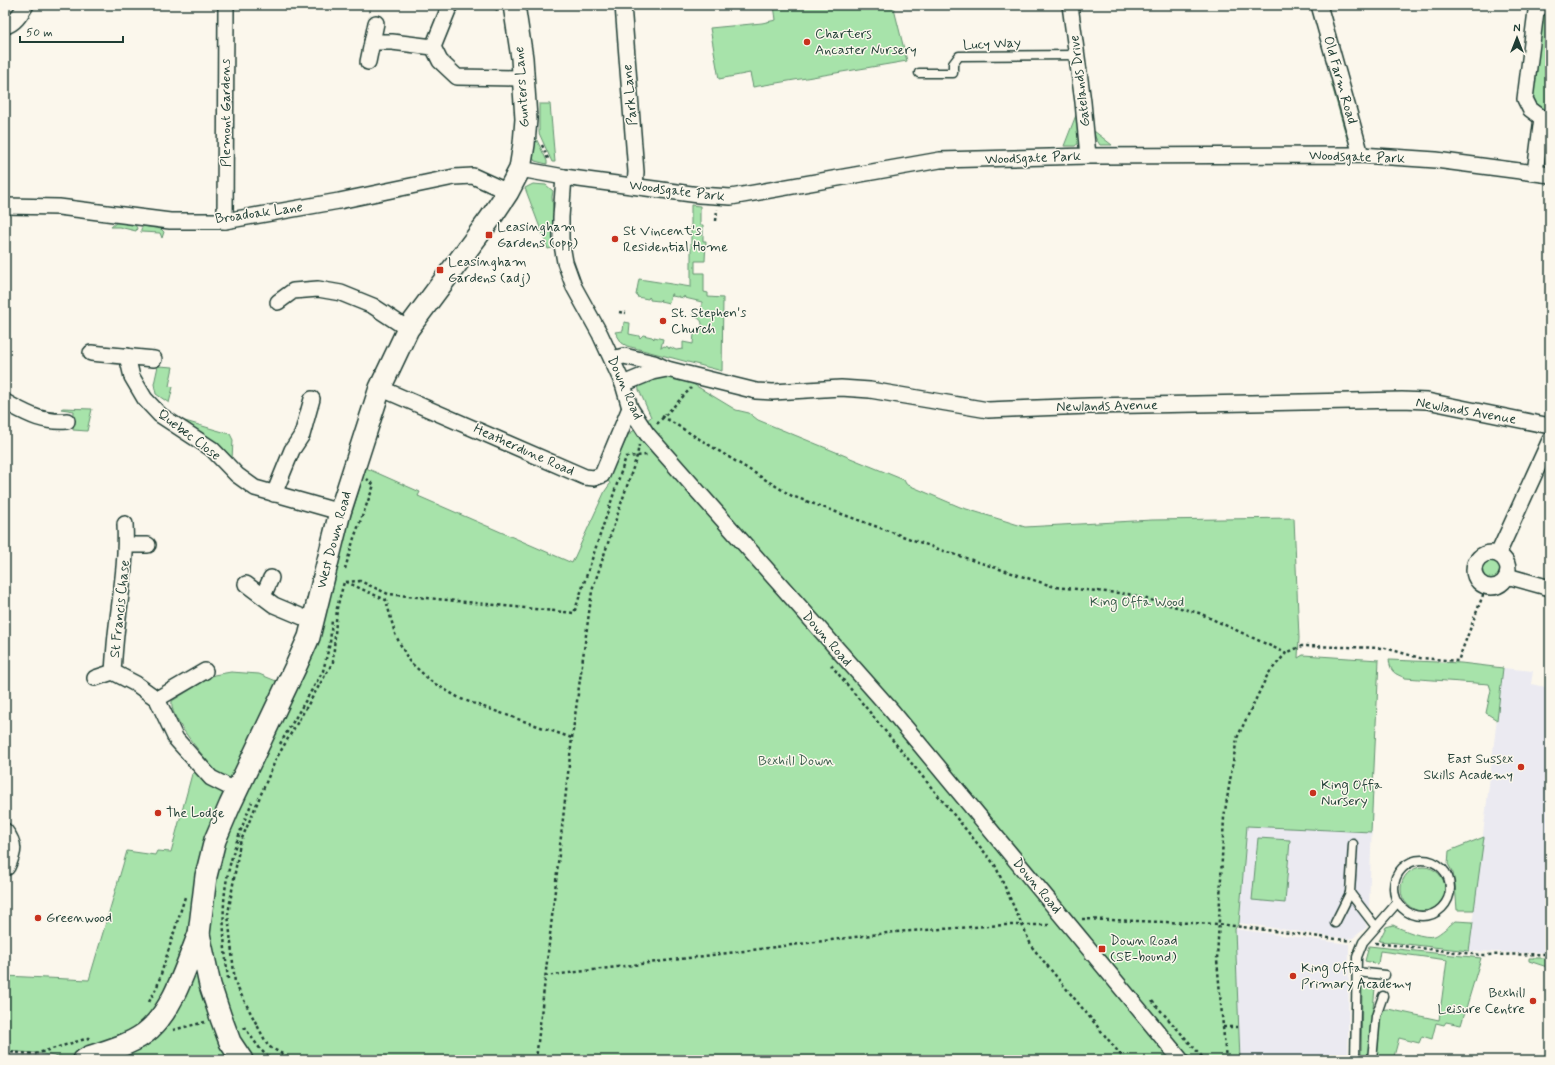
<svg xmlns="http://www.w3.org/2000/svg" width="1555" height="1065" font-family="Mynerve,sans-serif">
<rect width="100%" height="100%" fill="#fbf7ec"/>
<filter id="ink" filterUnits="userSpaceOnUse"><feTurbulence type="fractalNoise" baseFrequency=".025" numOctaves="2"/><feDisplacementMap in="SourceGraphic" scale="8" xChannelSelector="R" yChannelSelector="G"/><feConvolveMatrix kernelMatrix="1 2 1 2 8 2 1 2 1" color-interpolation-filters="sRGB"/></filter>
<g filter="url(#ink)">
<g fill="#ebeaf1">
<polygon points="1503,668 1533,671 1531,684 1550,688 1550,952 1521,953 1469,951"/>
<polygon points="1377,681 1369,908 1361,912 1367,927 1353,938 1348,939 1239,923 1247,826"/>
<polygon points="1235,929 1349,944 1348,1060 1240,1060"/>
</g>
<g fill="#a7e3aa" stroke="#63906f">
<polygon points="774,5 893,5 907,61 753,87 750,73 719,79 710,28 762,23 776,20"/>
<polygon points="1550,9 1550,109 1543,111 1530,98 1541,15"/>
<polygon points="1334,81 1349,138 1347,139 1331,82"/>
<polygon points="539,104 550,104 555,162 552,162 539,133"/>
<polygon points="1078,110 1080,142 1075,146 1064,146"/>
<polygon points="1094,131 1112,145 1100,145 1095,137"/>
<polygon points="534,134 547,161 547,164 535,161 530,154"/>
<polygon points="533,184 546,185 553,191 552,197 556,247 548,249 525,188"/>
<path d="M691 205 700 206V225H703V241H706L705 261H695V273H704V292L708 293V297L723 298 722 371 627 346 622 343 615 332 623 331 624 322 630 323 629 334 639 336 640 338 643 335 652 337 654 339V337L663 339 661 348 664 346 668 347 669 349 670 347 676 350 683 349V342L693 344 694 334 702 330C703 321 701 318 692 316L693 314 701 315 702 302 685 298 684 296V298L679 297V296L677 297 672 296 673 294H671L669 303 660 301 661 299 659 301 650 300V298L649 297 648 299 637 297 638 296 636 295 639 279 691 287Z"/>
<polygon points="117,222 135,225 137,228 136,231 119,227 111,227"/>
<polygon points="143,226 161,229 164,232 162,238 160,233 141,232 141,229"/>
<polygon points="158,366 173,367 169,386 173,387 169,403 156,394 154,384"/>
<path d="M665 376 688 381 736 410 749 413 758 420 904 480 906 484 960 507 1025 527 1152 520 1294 518 1299 638 1298 658 1303 655 1379 660 1371 832 1247 826 1239 923 1235 929 1240 1060H76L37 1053 5 1051V976L89 980 127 851 155 855 157 851 171 852 192 774 208 762C198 749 169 717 172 701L214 675 231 672 259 674 291 687 309 650 366 468 420 492 418 496 572 563 605 491 610 484 608 480 628 435 651 417 639 390 638 383Z"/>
<polygon points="63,408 92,409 87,431 73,430 74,411 61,409"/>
<polygon points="178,419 230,434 233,440 232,460"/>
<circle cx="1491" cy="571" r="10"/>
<path d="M1389 660 1461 663 1503 668 1497 720 1486 713 1491 690 1489 684 1405 678C1394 673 1391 673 1389 660Z"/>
<polygon points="1484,837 1474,910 1457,910 1455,884 1453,873 1448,864 1449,851"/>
<polygon points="1258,838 1290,840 1285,903 1252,900"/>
<circle cx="1423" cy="889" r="22"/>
<path d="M1455 921 1473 922 1469 951 1379 941 1386 927 1393 925C1403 930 1424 939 1435 936 1440 934 1451 924 1455 921Z"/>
<polygon points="1369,946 1481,958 1461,1025 1446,1022 1444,1025 1436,1023 1432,1039 1422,1036 1419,1043 1399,1038 1393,1060 1377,1060 1380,1017 1382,1010 1388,1009 1439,1020 1447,960 1380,951 1378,964 1365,961"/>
<polygon points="1529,958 1550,958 1550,968 1529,961"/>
<polygon points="1362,987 1375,988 1368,1060 1361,1060"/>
</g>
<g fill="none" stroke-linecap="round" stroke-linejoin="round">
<defs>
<g id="lane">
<polyline points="919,73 953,73 953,64 959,56 1077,55"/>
<polyline points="1353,844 1350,893 1376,927"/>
<circle cx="1422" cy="888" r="28"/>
<polyline points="1335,923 1350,893"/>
<polyline points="1356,972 1385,975"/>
<polyline points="1355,1060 1357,957 1363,942 1397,903"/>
<polyline points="1372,1060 1376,1016 1383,996"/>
</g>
<g id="street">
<polyline points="623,5 636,172 635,186"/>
<polyline points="1070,5 1083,102 1088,156"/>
<polyline points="1319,5 1361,155"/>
<path d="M5 26C15 24 21 13 26 5"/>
<polyline points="372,42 392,42 433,47 440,61 457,77 523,78"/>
<polyline points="433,47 450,5"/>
<polyline points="368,62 376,23"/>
<polyline points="1542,118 1530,109 1525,99 1536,11 1544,5"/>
<polyline points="520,169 564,177 699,195 731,197 940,160 1088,156 1361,155 1436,160 1550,175"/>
<polyline points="1535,173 1542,118"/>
<polyline points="564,177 561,217 561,239 565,262 574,287 600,334 623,384 630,408 647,434 892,711 1181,1060"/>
<polyline points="5,206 59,207 170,221 225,221 339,201 454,177 473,176 508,192"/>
<polyline points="225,221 226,5"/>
<polyline points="278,302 293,291 318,289 341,293 373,306 408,329"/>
<polyline points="91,353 154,359"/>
<polyline points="127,356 132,377 145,399 160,415 212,449 237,475 255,488 340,512"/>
<polyline points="612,359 624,356 654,363 667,369 756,391 773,392 841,388 870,390 988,410 1089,406 1402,400 1427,401 1550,426"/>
<polyline points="623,384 652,372 667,369"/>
<polyline points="380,388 585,477 594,478 602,475 630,408"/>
<path d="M5 402C26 413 41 423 67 421"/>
<polyline points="274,494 292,450 302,435 312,399"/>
<polyline points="126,545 148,545"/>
<circle cx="1491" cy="570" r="17"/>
<polyline points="1498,554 1550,440"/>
<polyline points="1507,576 1550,588"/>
<polyline points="246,584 274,605 312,621"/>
<polyline points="263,596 271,578"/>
<path d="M113 672C114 657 115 641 117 626 121 592 127 559 125 524"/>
<polyline points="95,678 113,672 136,684 157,699 176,739 211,778 237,791"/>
<polyline points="157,699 205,671"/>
<path d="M5 831C16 845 14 852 7 867"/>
</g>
<g id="secondary">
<path d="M84 1060 89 1057C109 1050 134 1044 150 1029 175 1006 186 965 199 934"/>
<polyline points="242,1060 230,1042 221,1018 210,985 199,934 206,876 215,840 230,805 296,666 309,637 340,512 380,388 408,329 490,219 508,192 520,169 524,144 526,119 522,58 514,5"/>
</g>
</defs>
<use href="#lane" stroke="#1f3d34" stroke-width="11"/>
<use href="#street" stroke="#1f3d34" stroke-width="18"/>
<use href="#secondary" stroke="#1f3d34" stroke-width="24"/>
<g stroke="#1f3d34" stroke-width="2.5" stroke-dasharray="3 3" stroke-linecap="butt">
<polyline points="366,5 370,12"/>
<polyline points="490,5 498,10"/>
<polyline points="542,145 549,161"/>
<polyline points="716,221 717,209"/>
<polyline points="619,312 626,313"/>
<polyline points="662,416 792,496 941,550 1055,587 1128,594 1199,613 1286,653"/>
<polyline points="657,424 691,388"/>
<polyline points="345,569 354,538 374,485 367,479"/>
<polyline points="346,582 386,600 395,634 409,661 432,682 461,699 572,738"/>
<polyline points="831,665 995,865 1032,947 1125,1060"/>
<polyline points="280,744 323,671 330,643 332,620"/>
<polyline points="1082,919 1219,924 1352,941"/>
<polyline points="1375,943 1482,955 1550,954"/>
<polyline points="545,976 895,932 1004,925 1050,925"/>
<path d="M228 979C224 943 220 905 229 869 234 846 243 824 252 802"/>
<polyline points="1152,1001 1205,1060"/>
<polyline points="149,1002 157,987 185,897"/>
<polyline points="244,1027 261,1050 271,1060"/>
<polyline points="1223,1027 1239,1027"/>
<polyline points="173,1030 205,1022"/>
<polyline points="5,1052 35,1054 92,1037"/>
<polyline points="293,1060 268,1046 235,983 228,914 240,843 276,759 333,662 337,608 344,582 360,581 388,594 574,613 626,457 647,455"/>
<polyline points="536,1060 572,738 592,591 637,456 639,445"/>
<polyline points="1226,1060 1217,960 1224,817 1237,738 1268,674 1286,653 1302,646 1385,648 1420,658 1458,661 1486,587"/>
</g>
<use href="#lane" stroke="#fbf7ec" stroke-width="8"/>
<use href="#street" stroke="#fbf7ec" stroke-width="15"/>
<use href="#secondary" stroke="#fbf7ec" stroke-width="21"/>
</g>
</g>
<g fill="#c8321e" stroke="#fbf7ec" stroke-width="1.5">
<circle cx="807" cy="42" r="4"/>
<rect x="485" y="231" width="8" height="8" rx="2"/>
<circle cx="615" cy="239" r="4"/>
<rect x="436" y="266" width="8" height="8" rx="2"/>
<circle cx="663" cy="321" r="4"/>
<circle cx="1521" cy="767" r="4"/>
<circle cx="1313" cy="793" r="4"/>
<circle cx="158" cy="813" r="4"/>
<circle cx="38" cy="918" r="4"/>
<rect x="1098" y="945" width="8" height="8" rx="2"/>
<circle cx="1293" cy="976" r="4"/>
<circle cx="1533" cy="1001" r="4"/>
</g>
<g text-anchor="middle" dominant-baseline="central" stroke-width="3" stroke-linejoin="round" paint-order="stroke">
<g font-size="14" fill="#1f3d34" stroke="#fbf7ec" text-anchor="start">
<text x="815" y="34">Charters<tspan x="815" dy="16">Ancaster Nursery</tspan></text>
<text x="497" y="227">Leasingham<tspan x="497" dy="16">Gardens (opp)</tspan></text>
<text x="623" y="231">St Vincent's<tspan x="623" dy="16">Residential Home</tspan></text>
<text x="448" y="262">Leasingham<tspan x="448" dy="16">Gardens (adj)</tspan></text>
<text x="671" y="313">St. Stephen's<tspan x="671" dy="16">Church</tspan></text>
<text x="1513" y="759" text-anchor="end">East Sussex<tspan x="1513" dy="16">Skills Academy</tspan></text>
<text x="1321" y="785">King Offa<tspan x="1321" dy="16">Nursery</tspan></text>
<text x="166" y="813">The Lodge</text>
<text x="46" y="918">Greenwood</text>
<text x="1110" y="941">Down Road<tspan x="1110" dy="16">(SE-bound)</tspan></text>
<text x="1301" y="968">King Offa<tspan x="1301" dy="16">Primary Academy</tspan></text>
<text x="1525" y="993" text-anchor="end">Bexhill<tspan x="1525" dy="16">Leisure Centre</tspan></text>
</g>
<g font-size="14" fill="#1f3d34" stroke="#fbf7ec">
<text transform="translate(992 44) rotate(-3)">Lucy Way</text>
<text transform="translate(1340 80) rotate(74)">Old Farm Road</text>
<text transform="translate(1080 81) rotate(-97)">Gatelands Drive</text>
<text transform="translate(522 87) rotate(-94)">Gunters Lane</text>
<text transform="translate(630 95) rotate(-95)">Park Lane</text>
<text transform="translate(226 113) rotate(-90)">Plemont Gardens</text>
<text transform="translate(1357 157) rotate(2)">Woodsgate Park</text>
<text transform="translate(1033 158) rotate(-2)">Woodsgate Park</text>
<text transform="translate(677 191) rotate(7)">Woodsgate Park</text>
<text transform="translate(259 213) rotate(-8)">Broadoak Lane</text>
<text transform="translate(625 388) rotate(66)">Down Road</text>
<text transform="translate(1107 406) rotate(-1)">Newlands Avenue</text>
<text transform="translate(1466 411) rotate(10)">Newlands Avenue</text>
<text transform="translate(189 435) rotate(37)">Quebec Close</text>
<text transform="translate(524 450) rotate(24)">Heatherdune Road</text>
<text transform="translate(334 540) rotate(-75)">West Down Road</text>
<text transform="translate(120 609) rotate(-84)">St Francis Chase</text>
<text transform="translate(827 639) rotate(49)">Down Road</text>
<text transform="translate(1037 886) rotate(50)">Down Road</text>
</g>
<g font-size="14" fill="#3a5e4c" stroke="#fbf7ec">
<text x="1137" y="602">King Offa Wood</text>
<text x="796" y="761">Bexhill Down</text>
</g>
</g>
<rect width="1555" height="1065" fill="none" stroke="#fbf7ec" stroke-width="20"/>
<rect x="10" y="10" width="1535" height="1045" fill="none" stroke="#1f3d34" stroke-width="1.5" filter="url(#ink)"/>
<g transform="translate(1517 38)" stroke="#fbf7ec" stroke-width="3" paint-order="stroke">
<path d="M0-3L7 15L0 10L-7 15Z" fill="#1f3d34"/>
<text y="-6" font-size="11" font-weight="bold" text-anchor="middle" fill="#1f3d34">N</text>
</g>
<path d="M20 36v6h103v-6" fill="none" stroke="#1f3d34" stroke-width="2"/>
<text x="26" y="36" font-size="12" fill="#1f3d34" stroke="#fbf7ec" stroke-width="3" paint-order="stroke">50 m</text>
</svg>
